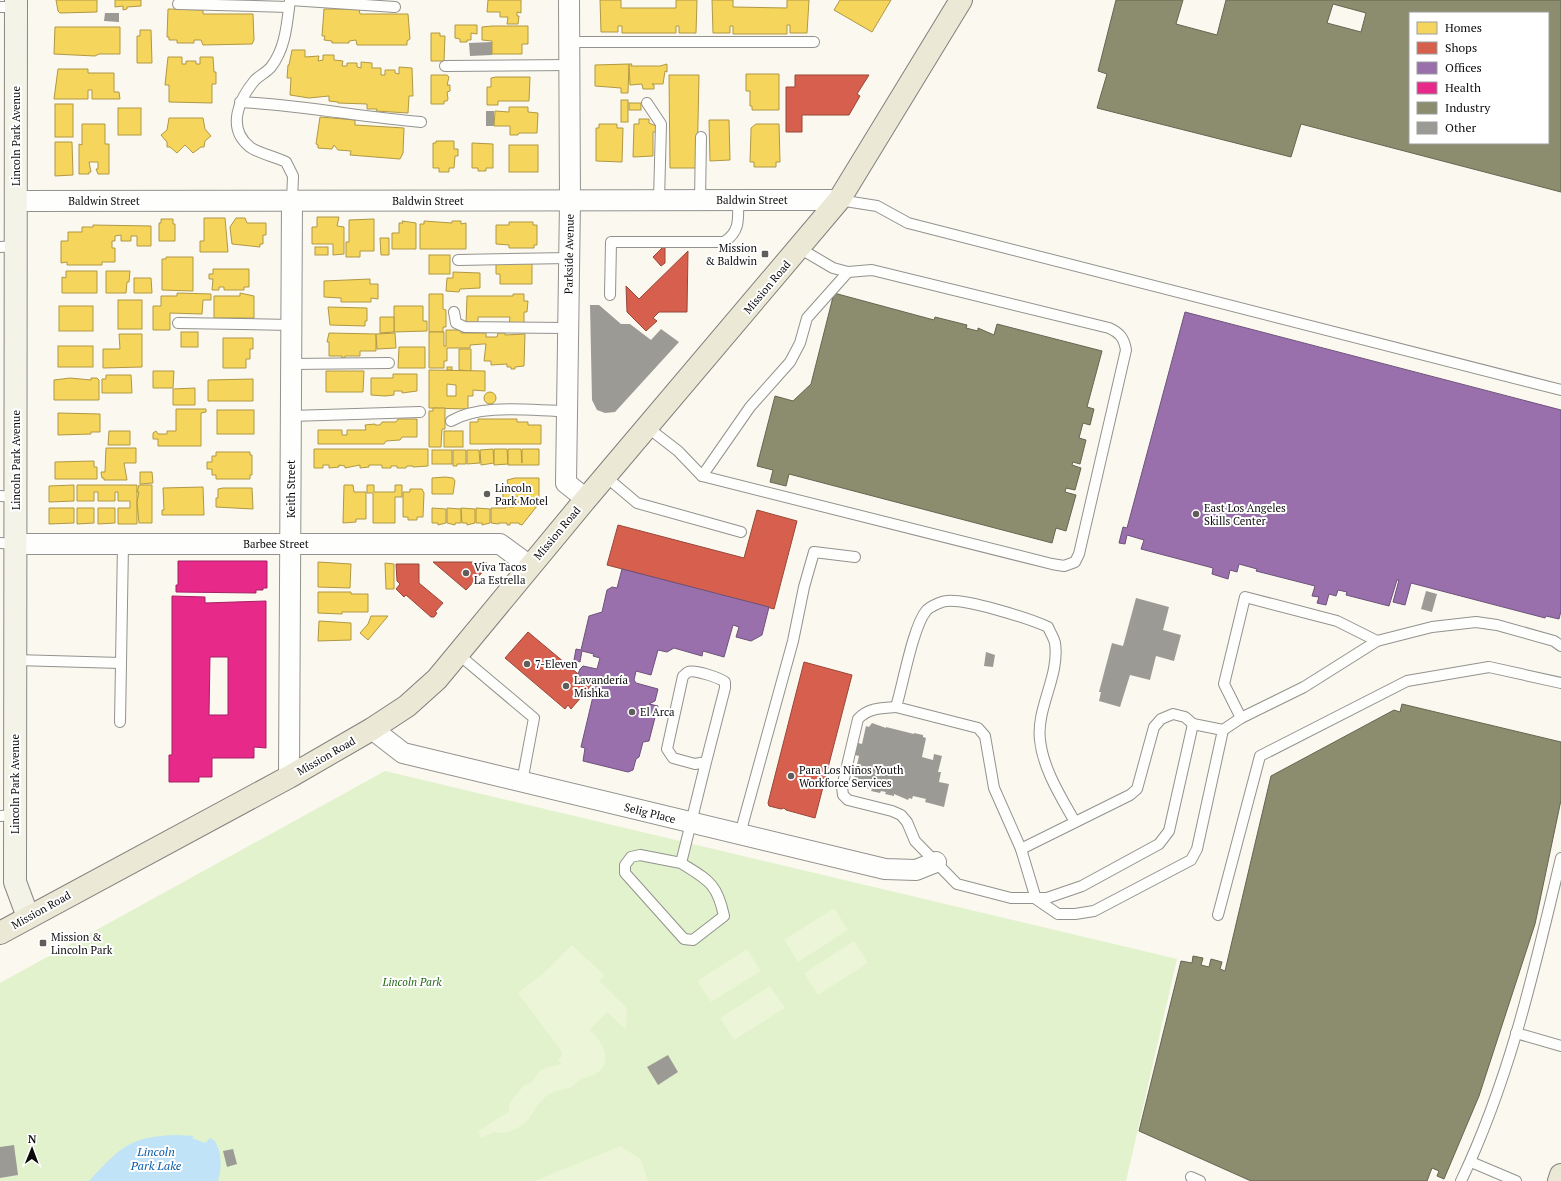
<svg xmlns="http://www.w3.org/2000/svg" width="1561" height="1181" font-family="'PT Serif',serif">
<rect width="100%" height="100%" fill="#faf8ef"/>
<polygon fill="#e1f2cc" points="385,771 1177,959 1126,1181 0,1181 0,983"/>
<g fill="#ecf5d7">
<polygon points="834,908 848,930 798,962 784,940"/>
<polygon points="854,941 868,963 818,995 804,973"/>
<path d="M572 945 604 975 599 981 627 1008 626 1030 607 1012 590 1030C602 1042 615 1060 596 1074 591 1077 586 1077 582 1079 577 1082 574 1086 569 1088 556 1092 554 1089 542 1100 536 1105 533 1114 528 1120 521 1128 504 1136 494 1132L482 1138 478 1133 480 1130 509 1111V1104L524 1085 531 1083 540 1071 547 1067 559 1065 561 1063 558 1060 562 1056V1052L518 993 545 972Z"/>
<polygon points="747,949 761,971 711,1002 697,981"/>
<polygon points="770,986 785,1008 734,1040 720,1018"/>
<polygon points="620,1146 641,1159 648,1181 535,1181"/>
</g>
<path fill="#c1e3f7" d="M177 1135 194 1136 192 1138 205 1143 210 1138 215 1141C222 1153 222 1168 218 1181H89C120 1148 129 1136 177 1135Z"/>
<g fill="#f6d55c" stroke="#b09844" fill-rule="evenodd">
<polygon points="56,0 97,0 97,12 60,13 58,11"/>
<polygon points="115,0 141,0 141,6 127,7 127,9 123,10 123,6 115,7"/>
<polygon points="488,0 521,0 521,13 517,12 517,16 519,16 518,24 507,24 508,17 500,17 500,12 487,12"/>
<polygon points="600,0 621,0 621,8 676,8 676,0 697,0 696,33 679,33 679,26 676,26 676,33 622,33 622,26 618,26 618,32 601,32"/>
<polygon points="712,0 733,0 733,7 787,8 787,0 809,0 807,33 790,33 790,25 787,25 787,34 733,34 733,26 730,26 730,33 713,33"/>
<polygon points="840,0 891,0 872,32 834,10"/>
<polygon points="168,9 203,10 203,14 253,14 254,40 252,44 203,45 201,40 194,40 194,43 177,43 177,40 169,40 169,37 167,37"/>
<polygon points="324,9 359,9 360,14 408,14 410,39 407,41 407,45 357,45 356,40 349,41 349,43 332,43 332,41 324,40 325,36 322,36"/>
<polygon points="455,25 477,25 477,34 471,33 471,40 467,40 467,42 460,42 460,39 455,38"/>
<polygon points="492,26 528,26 528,44 522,44 522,54 492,54 492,41 482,40 482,27"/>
<polygon points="55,27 120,27 120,54 99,54 95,56 54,54"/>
<polygon points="140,30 151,30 152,63 137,63 137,36 140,36"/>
<polygon points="431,33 440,33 440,36 445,36 444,61 431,61"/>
<polygon points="292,50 305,50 305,57 319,56 318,61 323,60 323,55 334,55 334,60 343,61 342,66 347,66 347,63 357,63 357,67 361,68 361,62 372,63 372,68 381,68 381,75 385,75 385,70 395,70 395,73 399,74 399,67 412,68 413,96 409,96 408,113 376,111 377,109 367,109 367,104 338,103 338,102 329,101 329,96 309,98 290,95 291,78 287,78 288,65 289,65"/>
<polygon points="168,57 182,57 182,64 186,64 186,61 196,61 196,64 200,64 200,57 213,57 214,72 216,72 216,84 212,84 212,103 169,102 169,85 165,85"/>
<polygon points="629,64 628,93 621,93 621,88 595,86 595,65"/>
<polygon points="629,64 632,64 631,66 660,66 667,64 667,72 665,71 663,84 652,84 654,85 654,89 643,89 642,84 630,85"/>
<polygon points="58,69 88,69 88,73 114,73 114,92 119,92 120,99 92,99 92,90 88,90 88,99 54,99"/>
<polygon points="746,74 779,74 779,110 752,110 752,106 750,106 750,91 746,91"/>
<polygon points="431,75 447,75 449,77 447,85 450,85 450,91 447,92 448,99 447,101 444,101 444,104 431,104"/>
<polygon points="669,75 699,75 697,168 670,168"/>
<polygon points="496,77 530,77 529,101 498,101 498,105 487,105 487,87 491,87 491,78"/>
<rect x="621" y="100" width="7" height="22"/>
<rect x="629" y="103" width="12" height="7"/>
<rect x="55" y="104" width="18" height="33"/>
<polygon points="509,107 528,107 528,112 538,113 537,133 519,133 518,135 510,135 510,126 494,126 495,111 509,112"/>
<rect x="118" y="108" width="23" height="27"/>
<polygon points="320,117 355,120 355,125 404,128 403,153 400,159 350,155 351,151 338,150 334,145 332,149 318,148 318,145 316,144"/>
<polygon points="169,118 203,118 205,129 211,136 205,141 204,147 201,147 193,153 185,145 177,153 170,147 167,147 167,142 161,135 167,130"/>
<polygon points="639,119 649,119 649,123 656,126 656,132 653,132 653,156 633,157 634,124 639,124"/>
<polygon points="709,120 729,120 730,160 710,161"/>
<polygon points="82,124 105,124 105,144 109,144 109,174 98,174 96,169 98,169 98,162 89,162 91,172 89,172 89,174 79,174 79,144 82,145"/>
<polygon points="599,124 617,124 617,128 623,128 622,162 596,161 596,128 599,128"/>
<polygon points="756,124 779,124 780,162 776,162 776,167 754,167 754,162 750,162 751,132 751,128"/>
<polygon points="436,141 454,141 454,149 458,149 458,156 455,156 454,168 449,168 449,172 439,172 439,168 433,168 433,143 436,143"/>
<polygon points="55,142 72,142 73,175 55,176"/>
<polygon points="472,143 493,144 493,168 486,168 486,171 478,171 478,168 472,168"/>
<rect x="509" y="145" width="29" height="27"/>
<polygon points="317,217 339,217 337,226 344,227 344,254 333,255 333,244 312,244 312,227 317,227"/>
<polygon points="204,218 225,218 228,252 200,252 200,241 204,241"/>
<polygon points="236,218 245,218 247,223 266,223 266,235 263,235 263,244 260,244 260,247 232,244 230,227"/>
<polygon points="161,219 173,219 173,224 175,224 175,241 159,241 159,223 161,223"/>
<polygon points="374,219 374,251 360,251 360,257 346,257 346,242 349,242 349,220"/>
<polygon points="402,221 416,223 416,249 392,249 392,233 399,233 399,223 403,223"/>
<polygon points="424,221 452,223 452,221 461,221 461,224 466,223 466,249 420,249 420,224 424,224"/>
<polygon points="509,222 533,222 533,225 537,225 537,245 534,245 534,248 509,248 509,245 496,244 496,225 509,225"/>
<polygon points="93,225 151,226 151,246 137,246 137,236 131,236 131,241 121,241 121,235 115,236 115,241 112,241 112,248 115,248 115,262 102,262 102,265 67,265 67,262 61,263 61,241 68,241 68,232 82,232 82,227 93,227"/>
<polygon points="380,238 389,238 389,255 381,255"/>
<rect x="315" y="247" width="13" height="8"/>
<rect x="429" y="255" width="21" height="19"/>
<polygon points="166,257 193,257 193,291 162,290 162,259 166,259"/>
<polygon points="532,262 532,284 500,284 500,274 496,274 496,263"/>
<polygon points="213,269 249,269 249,287 244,287 244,290 224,290 224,287 219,287 219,290 212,290 213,279 209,279 209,274 213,274"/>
<polygon points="66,271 97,271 97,293 62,293 62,277 66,278"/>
<polygon points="106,271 130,271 129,282 127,282 126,293 106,293"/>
<polygon points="453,272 480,273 480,288 460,289 459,292 446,291 447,278 453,278"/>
<polygon points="134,278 151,278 152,293 134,293"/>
<polygon points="370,279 370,284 378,284 378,299 371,298 371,302 341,302 341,298 324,297 324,281"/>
<polygon points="177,293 211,294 211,300 203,300 202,314 170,313 170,330 153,330 153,306 161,306 161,296 177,296"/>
<polygon points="240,293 254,296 254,318 214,318 214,296 240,296"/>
<polygon points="429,294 443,294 443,309 446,310 446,327 443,327 443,332 429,332"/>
<polygon points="513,294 524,294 524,301 528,301 527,312 524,312 524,325 509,325 510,317 478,317 478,325 466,325 467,296 513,296"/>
<rect x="118" y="300" width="24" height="29"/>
<rect x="59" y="306" width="34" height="25"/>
<polygon points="394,306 423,306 423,321 427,321 427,331 394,332"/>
<polygon points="328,307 367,308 367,321 365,321 365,326 330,325"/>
<polygon points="380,317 394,317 394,332 380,333"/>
<polygon points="446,330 461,330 461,333 486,333 486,337 497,337 498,333 505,333 505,335 525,334 524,366 515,367 515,369 511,369 511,367 507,367 507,364 491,365 491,361 484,361 486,344 483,344 470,345 470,348 447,348 447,361 444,361 444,368 429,368 429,332 444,332 444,346 446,346"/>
<rect x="181" y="332" width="17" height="15"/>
<polygon points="329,333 376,334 376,351 360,351 360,356 345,356 345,358 342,358 342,356 329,356 329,342 327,342"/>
<polygon points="395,333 396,348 377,349 376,334"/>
<polygon points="119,334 142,334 142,367 103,368 103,349 120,349"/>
<polygon points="223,338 253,338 253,349 250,349 250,359 246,359 246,368 223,368"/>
<rect x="58" y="346" width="35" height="21"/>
<polygon points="399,347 425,347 425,368 398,368"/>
<polygon points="459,349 471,349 471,371 459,370"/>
<rect x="447" y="367" width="5" height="3"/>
<path d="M429 370 485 371V391L473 390V396H468V409L429 408ZM447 384 456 385V396H447Z"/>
<polygon points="153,371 174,371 173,388 153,388"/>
<polygon points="326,371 364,371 363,392 326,392"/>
<polygon points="393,374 417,374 417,391 402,393 402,391 394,391 394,395 385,396 371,395 371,378 393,378"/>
<polygon points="106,375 131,375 132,393 102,393 102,379 106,379"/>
<polygon points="70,378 91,380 91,378 97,378 99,380 99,400 54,400 54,380"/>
<polygon points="253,379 253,401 208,401 208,380"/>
<polygon points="195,388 195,405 173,405 173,389"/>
<circle cx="490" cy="398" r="6"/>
<polygon points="433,408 445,408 445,429 442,429 441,447 429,447 429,411 433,411"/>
<polygon points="176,409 206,409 206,412 201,413 201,446 158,446 158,439 153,439 153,433 156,431 158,434 167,434 167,431 176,431"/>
<rect x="217" y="410" width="37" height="24"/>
<polygon points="58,413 100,414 100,432 91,432 91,434 58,435"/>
<polygon points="398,419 417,419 417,437 402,437 400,440 386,441 384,444 318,444 318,430 342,430 342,435 347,435 347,430 366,430 365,425 375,424 375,425 380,425 382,422 396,422"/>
<polygon points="478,419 517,419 517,422 528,422 528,425 541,425 541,444 470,444 470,422 478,422"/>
<polygon points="109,431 130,431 130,445 108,445"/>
<rect x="444" y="431" width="19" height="16"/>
<polygon points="106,448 136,448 136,463 124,463 127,480 104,480 104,478 102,478 101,472 105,472"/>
<polygon points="314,449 428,449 428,466 413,467 413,466 407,466 406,468 397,468 397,466 391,466 391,468 382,468 382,465 369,465 369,467 360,468 360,465 345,468 345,466 339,465 339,467 329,468 329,465 323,465 323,468 314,468"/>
<polygon points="493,449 494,463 481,465 480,450"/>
<polygon points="494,449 507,449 508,464 494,465"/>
<polygon points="508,449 521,449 522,463 522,449 539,449 539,465 508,465"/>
<rect x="432" y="450" width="20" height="14"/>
<polygon points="453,450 466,450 466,464 457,464 457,466 453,466"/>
<polygon points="467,450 479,450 480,463 467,464"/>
<polygon points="216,452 250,452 250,455 252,455 252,475 250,475 250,479 216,479 216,475 212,475 212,469 207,469 207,462 212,462 212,456 216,456"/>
<polygon points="94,461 94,467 97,467 97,479 55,479 55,462"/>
<polygon points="140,472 152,472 153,483 140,484"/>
<polygon points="445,477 453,478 455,481 453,494 432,494 432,478"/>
<polygon points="515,478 539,478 539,498 518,497 503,500 503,486 508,484 507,480"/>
<polygon points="74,485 74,501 49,502 49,486"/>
<polygon points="77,485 137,485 137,524 118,524 118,508 130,508 130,501 118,501 118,492 115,492 115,501 98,501 98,492 94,492 94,501 77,501"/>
<polygon points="139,485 152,485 152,523 139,523 137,502 139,492 137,492"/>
<polygon points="344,485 353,485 354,492 366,492 366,519 356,519 356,522 343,523"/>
<polygon points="367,485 374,485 374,492 395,492 395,485 402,485 402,497 395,497 395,523 373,523 373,493 367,493"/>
<polygon points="203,487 204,515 162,515 162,510 164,510 163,488"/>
<polygon points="223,488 252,488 253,509 216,507 216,498 218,498 218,489"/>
<polygon points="410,489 422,489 424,493 423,517 417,517 417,520 408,520 408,517 403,517 403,492 410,492"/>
<polygon points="518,500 541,501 522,525 519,524 519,523 510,523 510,525 507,525 507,523 499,523 499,524 491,523 491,508 506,508 506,505 509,505 509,507 514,507 514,504 518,504"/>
<polygon points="49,508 74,508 74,523 49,524"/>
<polygon points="77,508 94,508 94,523 77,524"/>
<polygon points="98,508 115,508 115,523 98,524"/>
<polygon points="432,508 446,509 446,523 438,525 438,523 432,523"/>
<polygon points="447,508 461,509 461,523 455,523 455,525 447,523"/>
<polygon points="461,508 475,509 475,523 467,525 467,523 462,523"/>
<polygon points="476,508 490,509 490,523 482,525 482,523 476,523"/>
<polygon points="318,562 351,564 350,588 318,587"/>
<polygon points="385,563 394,564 394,589 386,589"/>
<polygon points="318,592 351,592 351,594 368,594 368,612 342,612 342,614 318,613"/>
<polygon points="371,616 388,616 368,640 360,633 368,624"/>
<polygon points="319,621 351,623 351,640 318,641"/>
</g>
<g fill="#d6604d" stroke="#994639">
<polygon points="795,75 869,75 857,94 860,96 849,115 802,115 802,132 786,132 786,87 795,87"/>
<polygon points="665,245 665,263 661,266 653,257"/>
<polygon points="688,251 687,312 659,312 653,318 657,321 646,331 627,312 626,286 639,299"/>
<polygon points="757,510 797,521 774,609 607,565 618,525 744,558"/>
<polygon points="433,562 485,562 489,565 466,590"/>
<polygon points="396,564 419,564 419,583 443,603 435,612 437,613 434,617 431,617 406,595 404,597 396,589 400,584 397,581"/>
<polygon points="528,632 595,688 591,685 588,689 590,691 585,697 583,695 571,709 568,705 565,709 505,658"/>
<polygon points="804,662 852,675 815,818 786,810 784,808 781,809 769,806 768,803"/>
</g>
<g fill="#9970ab" stroke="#6e527b">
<polygon points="1185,312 1561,410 1561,611 1559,619 1546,616 1545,618 1411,583 1405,605 1393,602 1399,580 1397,580 1389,606 1346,595 1347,592 1338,590 1336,596 1329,594 1326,605 1317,603 1319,597 1312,596 1315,586 1256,571 1257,569 1239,564 1237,572 1230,570 1228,579 1212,574 1213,568 1141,549 1144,540 1127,535 1125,544 1119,543 1123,527 1127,528"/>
<polygon points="622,569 769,607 762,635 751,641 736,637 739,627 733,625 724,657 703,651 702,656 674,648 667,652 658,650 651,675 636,671 634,680 636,683 658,689 655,701 649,704 658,706 649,741 643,742 639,757 636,759 633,770 628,772 583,761 585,748 581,747 595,688 578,674 580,669 583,666 597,669 600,658 593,656 594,654 582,651 580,662 574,660 576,649 581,650 589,616 602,612 607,590 612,587 617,588"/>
</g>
<g fill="#e7298a" stroke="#a52064" fill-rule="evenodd">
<polygon points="178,561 267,561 267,588 263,588 263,590 256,590 256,593 176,592 176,585 178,585"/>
<path d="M172 596 205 597V603L266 601V748L254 747V758H212V777H199V782H169V755H172ZM210 657H228V715H209Z"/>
</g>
<g fill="#8c8c6e" stroke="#656550" fill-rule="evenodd">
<path d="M1116 0H1183L1176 24 1217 35 1226 0H1561V192L1301 124 1291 157 1097 108 1107 74 1098 71ZM1333 4 1366 13 1361 32 1327 23ZM1410 13H1548V143H1410Z"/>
<polygon points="834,293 934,320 935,317 967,325 966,328 978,331 978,328 994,335 997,324 1102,351 1087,407 1094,409 1090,425 1083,423 1079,438 1086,440 1080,464 1073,462 1072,465 1081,468 1075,490 1066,488 1065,492 1076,495 1066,531 1056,528 1052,543 789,474 786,486 770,482 773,470 757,466 758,462 775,396 793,401 811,384"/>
<polygon points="1402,704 1561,742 1561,800 1535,924 1479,1096 1444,1179 1437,1176 1439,1171 1432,1168 1427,1181 1251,1181 1139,1131 1181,961 1192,963 1193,956 1203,958 1201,965 1209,967 1211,959 1222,962 1220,969 1225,971 1271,776 1394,710 1400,712"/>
</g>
<g fill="#9c9a95">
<polygon points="105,13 119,13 119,22 104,21"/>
<polygon points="492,42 492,55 470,56 469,43"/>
<rect x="486" y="111" width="8" height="15"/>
<polygon points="590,305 599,305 621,324 630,324 651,340 661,329 679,342 615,412 605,413 597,410 592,400"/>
<polygon points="1426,591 1437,594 1432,612 1421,609"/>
<polygon points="1136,598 1169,607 1163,630 1181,635 1174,661 1156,656 1150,680 1130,675 1120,707 1099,701 1101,692 1099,692 1112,643 1123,646"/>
<polygon points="986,652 995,655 993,667 984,666"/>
<polygon points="872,723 886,728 886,727 914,734 914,733 923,735 923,737 926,738 922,757 933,760 934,754 942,756 938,772 941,772 939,782 949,784 944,807 925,802 926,799 913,796 912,799 909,798 908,800 894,794 894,796 885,794 886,792 881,791 880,793 871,791 872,789 857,787 856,783 853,782 859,756 851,754 854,742 862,744 866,726 869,727"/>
<polygon points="668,1055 678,1072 658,1085 647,1067"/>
<polygon points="14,1145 18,1175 0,1178 0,1147"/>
<polygon points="233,1149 237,1164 227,1167 223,1151"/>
</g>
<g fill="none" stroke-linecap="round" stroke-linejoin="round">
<defs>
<g id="lane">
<path d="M290 0C287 22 286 48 271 67 267 72 260 75 255 80 239 99 226 128 250 147 257 153 277 157 286 162L293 176 292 201"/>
<polyline points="290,0 395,7"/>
<polyline points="178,4 289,7"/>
<polyline points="0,7 16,7"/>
<polyline points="569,42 814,42"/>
<polyline points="445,66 569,65"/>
<path d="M240 102C301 105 361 117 421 122"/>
<polyline points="647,103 661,124 659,200"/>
<polyline points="839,200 877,206 908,223 1561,390"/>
<polyline points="700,201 701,137"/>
<polyline points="0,247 16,246"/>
<polyline points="458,260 569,258"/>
<path d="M610 295 611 242H724C741 231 738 218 738 200"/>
<polyline points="454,312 456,323 465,327 568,328"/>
<polyline points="178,323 292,325"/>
<polyline points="291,364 389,363"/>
<polyline points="291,416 420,412"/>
<path d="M451 421C482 403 532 411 567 411"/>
<path d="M647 427 678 451 702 476 1052 564 1064 566 1075 562 1079 554 1126 350C1124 338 1120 333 1109 328L872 270 848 272 833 268 799 248"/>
<polyline points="605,476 637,503 741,532"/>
<polyline points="702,476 750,407 790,362 800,343 807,318 848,272"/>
<polyline points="0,496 16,497"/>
<polyline points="0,543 16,544"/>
<polyline points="458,654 534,718 522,782"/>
<polyline points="15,660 121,663 123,544"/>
<path d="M896 707C881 708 868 708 858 719L842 787 843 795 848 800 892 811 901 815 907 822 915 841 957 884 1011 898H1047L1082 886 1159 844 1169 831 1193 724"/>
<polyline points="1241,718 1224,684 1245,597 1337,621 1377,641"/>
<polyline points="120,722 121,663"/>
<polyline points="1223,730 1197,849 1191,860 1094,911 1075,914 1058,914 1036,899 1021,849 1130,795 1137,789 1154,727 1161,719 1173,714 1185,717 1193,724 1223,730 1241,718 1304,687 1377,641 1432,627 1476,622 1497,625 1554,641 1561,646"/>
<polyline points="0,816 15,815"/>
<polyline points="740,834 793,641 804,587 814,552 855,557"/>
<path d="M1021 849 994 788 985 736 978 728 896 707C903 684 913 627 926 611 929 607 942 601 947 601 967 599 1028 618 1048 627 1050 632 1054 638 1055 643 1060 676 1036 708 1040 740 1043 769 1061 797 1075 822"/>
<path d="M681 863 640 855 631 857 625 865V873L684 939 693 940 724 916C717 883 708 880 681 863L706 762 695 764 673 758 667 749 683 676C685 675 686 673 688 672 694 669 720 678 725 682V688L706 762"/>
<polyline points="1218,915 1260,756 1407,681 1489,667 1561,683"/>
<polyline points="1516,1033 1561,1046"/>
<polyline points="1471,1162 1516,1181"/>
<polyline points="1191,1177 1200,1181"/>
<path d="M1461 1181C1510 1079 1535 967 1561 858"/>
</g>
<g id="street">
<polyline points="569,0 570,201 566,483 586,499"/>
<polyline points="16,201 839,200"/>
<polyline points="16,544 500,544 530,566"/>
<polyline points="372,729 403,753 885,869 916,870 936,862"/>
<polyline points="289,777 292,201"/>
</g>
<polyline id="secondary" points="16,0 15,882 28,917"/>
<g id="primary">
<polyline points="0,933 289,777 372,729 407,706 437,679 586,499 839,200 961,0"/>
<polyline points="1559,1181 1561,1175"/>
</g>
</defs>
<use href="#lane" stroke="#93928e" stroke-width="12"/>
<use href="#street" stroke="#93928e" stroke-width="22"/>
<use href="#secondary" stroke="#898884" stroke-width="24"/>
<use href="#primary" stroke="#807f7b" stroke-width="24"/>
<use href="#lane" stroke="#fefefd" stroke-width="10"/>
<use href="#street" stroke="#fefefd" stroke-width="20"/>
<use href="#secondary" stroke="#f4f3e8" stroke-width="22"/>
<use href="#primary" stroke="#ece8d6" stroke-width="22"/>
</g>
<g fill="#5f5e5b" stroke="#fff" stroke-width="1.5">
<rect x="761" y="250" width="8" height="8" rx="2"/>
<circle cx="487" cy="494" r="4"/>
<circle cx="1196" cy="514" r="4"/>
<circle cx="466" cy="573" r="4"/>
<circle cx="527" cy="664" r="4"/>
<circle cx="566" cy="686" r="4"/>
<circle cx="632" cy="712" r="4"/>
<circle cx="791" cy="776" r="4"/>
<rect x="39" y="939" width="8" height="8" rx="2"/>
</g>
<g text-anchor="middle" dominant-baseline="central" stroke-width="4" stroke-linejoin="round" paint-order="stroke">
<g font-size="11" fill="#0b0b0b" stroke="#fff">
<text transform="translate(16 136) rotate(-90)">Lincoln Park Avenue</text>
<text x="752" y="200">Baldwin Street</text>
<text x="104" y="201">Baldwin Street</text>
<text x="428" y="201">Baldwin Street</text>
<text transform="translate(569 254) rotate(-89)">Parkside Avenue</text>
<text transform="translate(767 287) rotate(-50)">Mission Road</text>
<text transform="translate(16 460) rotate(-90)">Lincoln Park Avenue</text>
<text transform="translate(291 489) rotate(-90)">Keith Street</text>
<text transform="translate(557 533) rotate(-50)">Mission Road</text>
<text x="276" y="544">Barbee Street</text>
<text transform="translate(326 756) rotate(-30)">Mission Road</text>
<text transform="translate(15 784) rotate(-90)">Lincoln Park Avenue</text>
<text transform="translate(650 813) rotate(14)">Selig Place</text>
<text transform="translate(41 910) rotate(-29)">Mission Road</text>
</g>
<g font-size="11" fill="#0b0b0b" stroke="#fff" text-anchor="start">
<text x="757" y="248" text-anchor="end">Mission<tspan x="757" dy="13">&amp; Baldwin</tspan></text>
<text x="495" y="488">Lincoln<tspan x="495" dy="13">Park Motel</tspan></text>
<text x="1204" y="508">East Los Angeles<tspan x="1204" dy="13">Skills Center</tspan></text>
<text x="474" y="567">Viva Tacos<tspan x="474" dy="13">La Estrella</tspan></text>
<text x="535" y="664">7-Eleven</text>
<text x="574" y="680">Lavandería<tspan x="574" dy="13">Mishka</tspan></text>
<text x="640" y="712">El Arca</text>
<text x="799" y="770">Para Los Niños Youth<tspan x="799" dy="13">Workforce Services</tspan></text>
<text x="51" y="937">Mission &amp;<tspan x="51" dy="13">Lincoln Park</tspan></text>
</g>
<g font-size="11" font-style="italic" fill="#256817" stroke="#fff">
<text x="412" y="982">Lincoln Park</text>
</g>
<g font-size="12" font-style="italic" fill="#0b5da7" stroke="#fff">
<text x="156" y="1151">Lincoln<tspan x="156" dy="14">Park Lake</tspan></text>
</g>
</g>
<rect x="1409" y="12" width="140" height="132" fill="#ffffff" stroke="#9d9d9d"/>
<rect x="1417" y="22" width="20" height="12" fill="#f6d55c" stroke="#9d9d9d"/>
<text x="1445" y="32" font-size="12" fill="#0b0b0b">Homes</text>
<rect x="1417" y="42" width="20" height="12" fill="#d6604d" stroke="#9d9d9d"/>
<text x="1445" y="52" font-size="12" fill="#0b0b0b">Shops</text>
<rect x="1417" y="62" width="20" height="12" fill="#9970ab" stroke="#9d9d9d"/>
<text x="1445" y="72" font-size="12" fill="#0b0b0b">Offices</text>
<rect x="1417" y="82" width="20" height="12" fill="#e7298a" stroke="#9d9d9d"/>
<text x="1445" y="92" font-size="12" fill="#0b0b0b">Health</text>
<rect x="1417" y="102" width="20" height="12" fill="#8c8c6e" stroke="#9d9d9d"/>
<text x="1445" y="112" font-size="12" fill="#0b0b0b">Industry</text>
<rect x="1417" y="122" width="20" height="12" fill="#9c9a95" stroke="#9d9d9d"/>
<text x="1445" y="132" font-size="12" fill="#0b0b0b">Other</text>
<g transform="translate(32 1149) rotate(1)" stroke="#ffffff" stroke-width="3" paint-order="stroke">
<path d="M0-3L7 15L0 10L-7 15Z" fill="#0b0b0b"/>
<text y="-6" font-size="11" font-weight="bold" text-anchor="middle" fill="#0b0b0b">N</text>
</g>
</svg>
